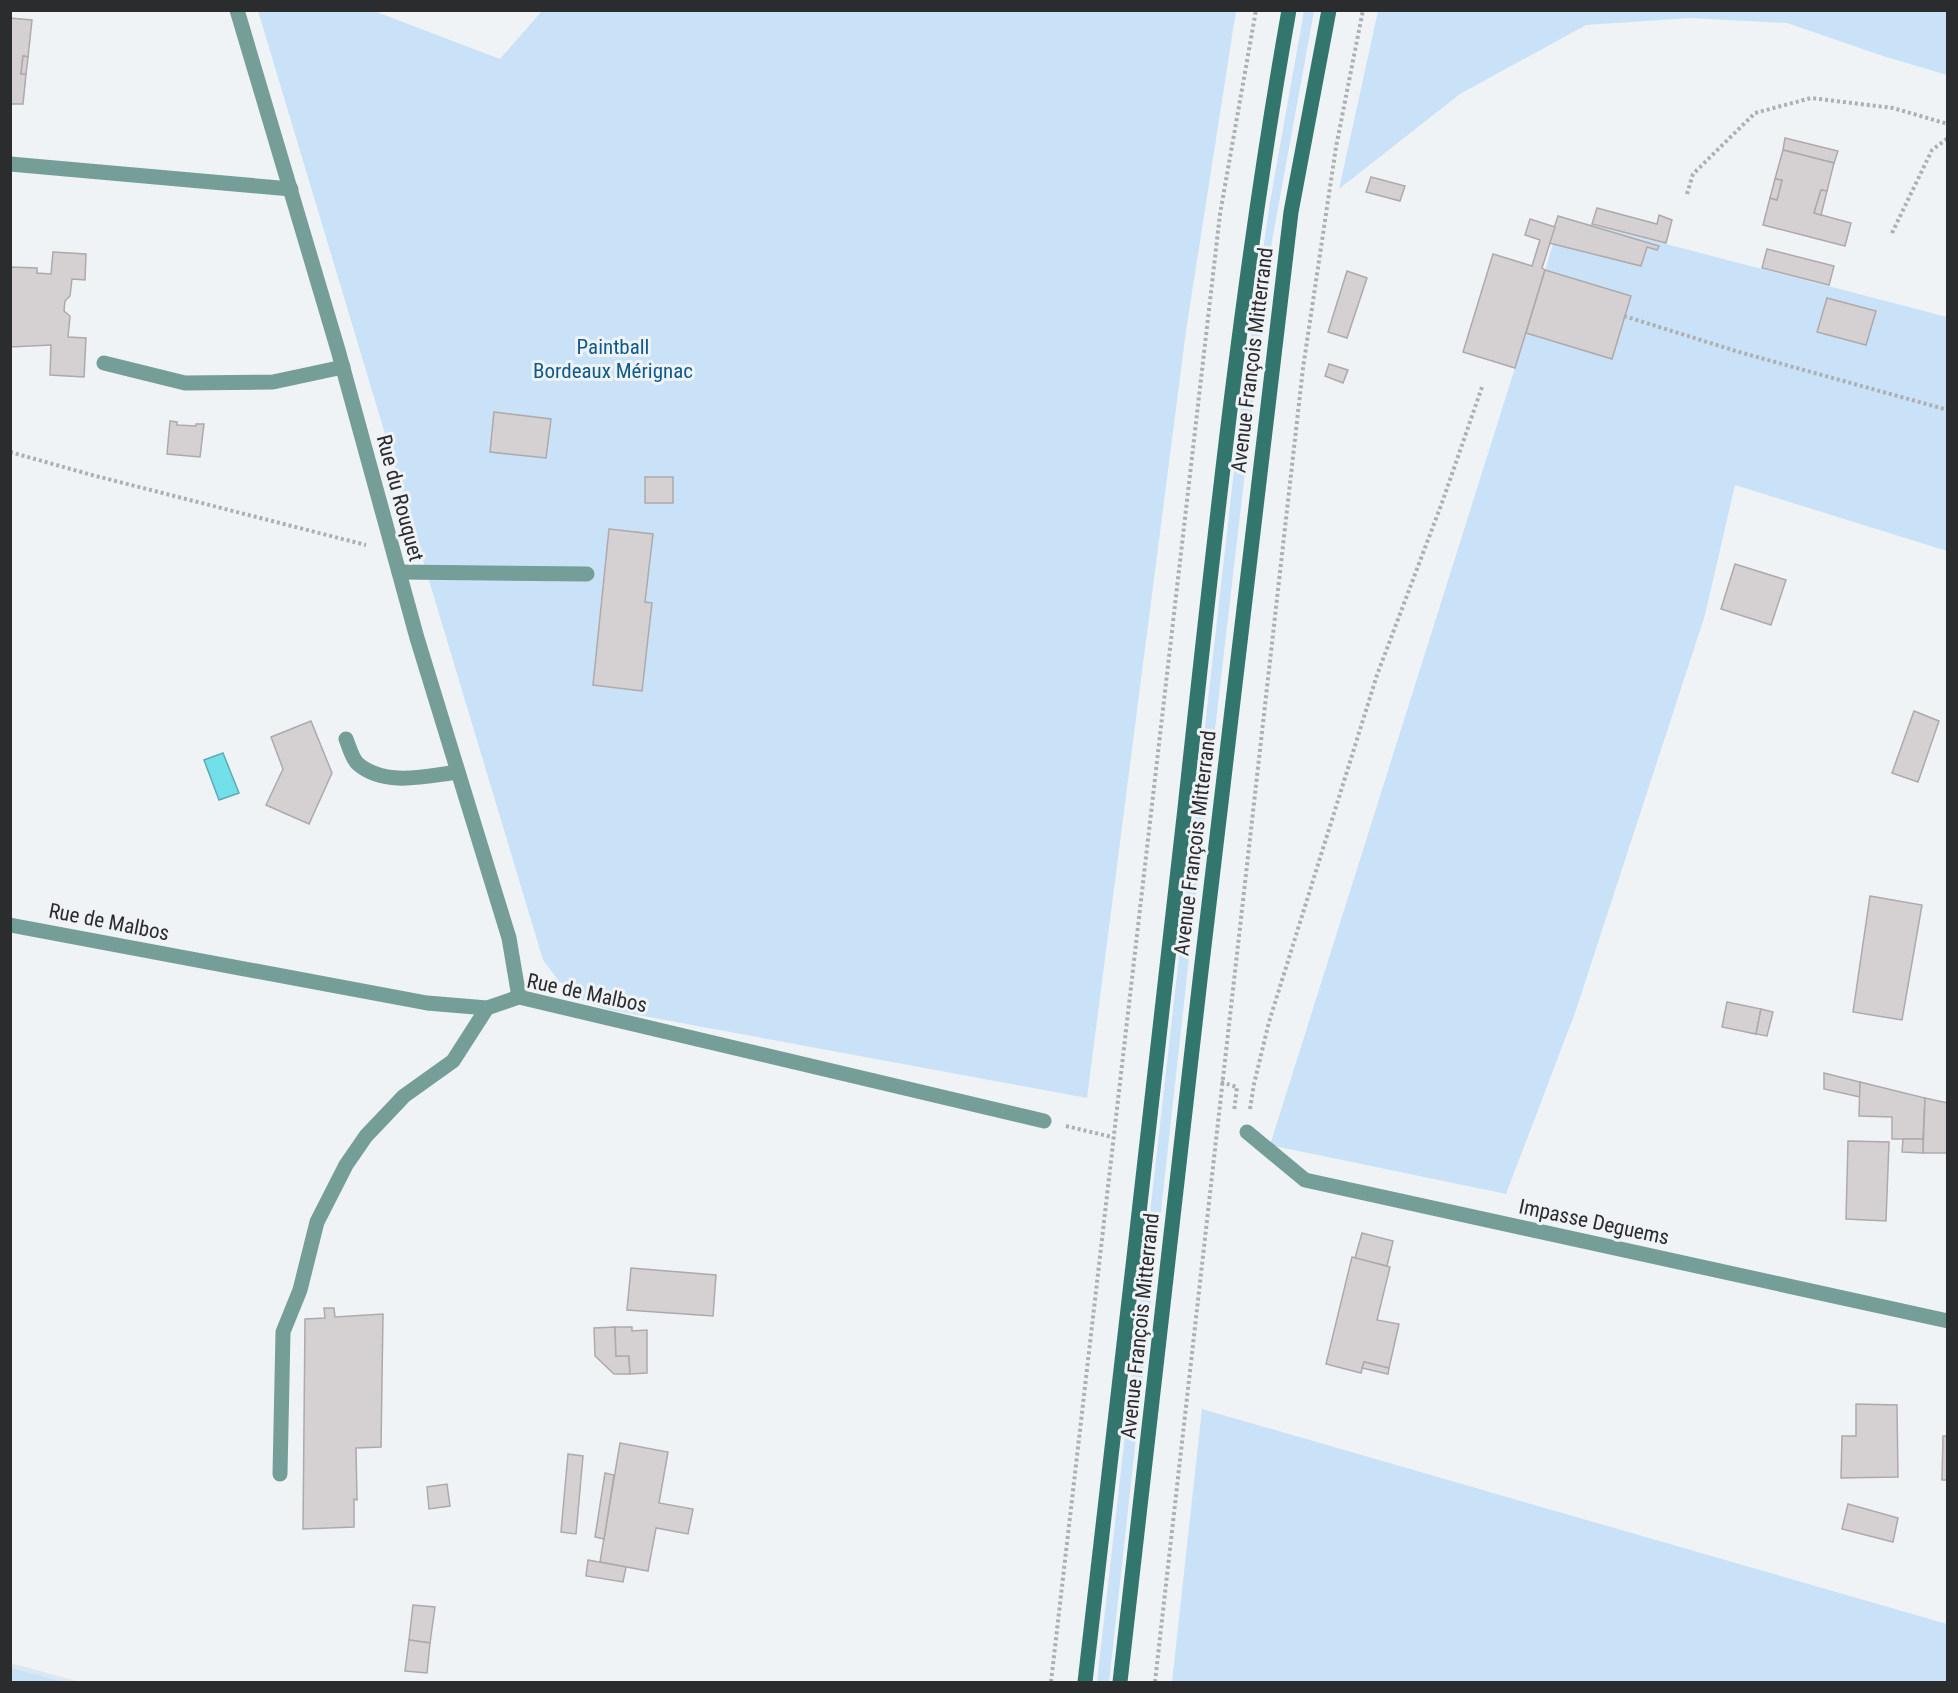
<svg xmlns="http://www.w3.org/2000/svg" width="1958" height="1693" font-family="'Roboto Condensed',sans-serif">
<rect width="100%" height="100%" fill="#eff3f6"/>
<polygon fill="#dde7f0" points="11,1663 80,1682 11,1682"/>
<g fill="#c9e2f7">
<polygon points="258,11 374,11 500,59 542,11 1236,11 1186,331 1087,1098 611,1010 584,1001 559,981 543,960"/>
<polygon points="1304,11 1314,11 1272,241 1200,858 1109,1682 1097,1682 1245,373 1270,202"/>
<polygon points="1378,11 1947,11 1947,75 1883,56 1787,23 1690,18 1586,25 1460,94 1339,189"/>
<polygon points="1558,216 1947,317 1947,551 1735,485 1705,615 1575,1013 1506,1194 1270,1145 1526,333 1553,244"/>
<polygon points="1202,1409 1947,1624 1947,1682 1172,1682"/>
<polygon points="10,1668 11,1668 63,1682 11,1682"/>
</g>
<polygon fill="#72e0ea" stroke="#5daab2" stroke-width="1.5" points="223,753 239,793 219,800 204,760"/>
<g fill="#d5d0d2" stroke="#aea9ab" stroke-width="1.5">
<polygon points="10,18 32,20 28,57 23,56 21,74 26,74 23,104 10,104"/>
<polygon points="23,56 28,57 26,74 21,74"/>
<polygon points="1785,138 1838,151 1834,163 1783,150"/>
<polygon points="1783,150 1834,163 1827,191 1821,190 1814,213 1851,223 1845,246 1763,225 1770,198 1777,200 1782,180 1775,179"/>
<polygon points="1371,177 1405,186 1400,201 1366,192"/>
<polygon points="1775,179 1782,180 1777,200 1770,198"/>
<polygon points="1821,190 1827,191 1821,215 1814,213"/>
<polygon points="1597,208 1657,224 1659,215 1672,220 1666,243 1592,224"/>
<polygon points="1558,216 1659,246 1657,250 1647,247 1641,266 1549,243"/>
<polygon points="1530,219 1555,227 1542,268 1545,270 1515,368 1463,352 1493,254 1532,266 1540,240 1525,235"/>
<polygon points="1767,249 1834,266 1829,285 1762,268"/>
<polygon points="53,252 86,254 85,280 72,279 70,296 65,301 64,311 70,316 68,337 86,338 84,377 50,375 51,345 10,347 10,267 37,268 37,273 51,274"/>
<polygon points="1545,270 1631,296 1612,359 1526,333"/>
<polygon points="1347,271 1367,278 1347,338 1328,332"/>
<polygon points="1827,298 1876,311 1866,345 1817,332"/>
<polygon points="1329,364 1348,370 1343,383 1325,376"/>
<polygon points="494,412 551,419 546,458 490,452"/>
<polygon points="170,421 177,422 177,425 196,426 196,424 204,424 200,457 167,454"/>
<rect x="645" y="477" width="28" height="26"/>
<polygon points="609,529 653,534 645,602 652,603 642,691 593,685"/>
<polygon points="1735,564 1786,580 1771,625 1721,609"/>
<polygon points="1914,711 1939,721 1918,782 1892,773"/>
<polygon points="311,721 332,773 309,824 266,805 283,769 271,737"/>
<polygon points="1870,896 1922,905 1902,1020 1853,1012"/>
<polygon points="1727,1002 1761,1009 1756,1034 1722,1027"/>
<polygon points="1761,1009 1773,1012 1767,1036 1756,1034"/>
<polygon points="1824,1073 1860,1082 1860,1097 1824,1089"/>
<polygon points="1860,1082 1925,1098 1923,1139 1892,1139 1892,1117 1859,1116"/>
<polygon points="1925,1098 1948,1103 1948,1153 1923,1153"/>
<polygon points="1903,1139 1923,1139 1923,1153 1902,1152"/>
<polygon points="1848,1141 1889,1142 1886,1221 1846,1219"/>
<polygon points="1362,1233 1393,1241 1387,1266 1355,1258"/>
<polygon points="1352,1257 1390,1267 1377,1320 1399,1324 1389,1368 1364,1362 1361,1373 1326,1364"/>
<polygon points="631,1268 716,1275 713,1316 627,1310"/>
<polygon points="324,1308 334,1308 335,1317 383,1314 381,1447 356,1448 357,1500 354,1499 354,1527 303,1529 305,1319 325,1318"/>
<polygon points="615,1327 616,1356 629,1356 630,1374 614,1374 595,1356 594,1328"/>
<polygon points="615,1327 632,1327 632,1331 647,1330 647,1373 630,1374 629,1356 616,1356"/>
<polygon points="1364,1362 1389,1368 1388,1374 1362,1368"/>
<polygon points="1856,1404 1897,1405 1898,1477 1841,1478 1842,1436 1856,1436"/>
<polygon points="1943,1436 1948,1436 1948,1480 1942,1480"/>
<polygon points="620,1443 668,1452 659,1503 693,1509 688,1534 656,1528 648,1571 600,1562"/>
<polygon points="568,1454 583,1456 576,1534 561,1532"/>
<polygon points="605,1473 614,1475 604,1539 595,1537"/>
<polygon points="447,1484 450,1506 429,1509 427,1487"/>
<polygon points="1848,1504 1898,1518 1893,1542 1842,1529"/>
<polygon points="588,1560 626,1567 623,1582 586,1576"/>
<polygon points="413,1605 435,1607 430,1643 409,1640"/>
<polygon points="409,1640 430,1643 427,1673 405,1671"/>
</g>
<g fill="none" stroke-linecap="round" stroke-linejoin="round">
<g stroke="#adb0b3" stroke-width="4" stroke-dasharray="3 3" stroke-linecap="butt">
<polyline points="1687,194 1693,174 1755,113 1811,98 1893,108 1948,124"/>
<polyline points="1892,233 1932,150 1948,138"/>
<polyline points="1624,316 1739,352 1948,410"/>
<polyline points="10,452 92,475 366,545"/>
<polyline points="1221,1082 1237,1087 1234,1112"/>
<polyline points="1250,1109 1254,1084 1269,1022 1377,675 1443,500 1482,387"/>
<polyline points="1066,1126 1112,1137"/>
<polyline points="1051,1682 1220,214 1256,10"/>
<polyline points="1155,1682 1303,368 1336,147 1363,10"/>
</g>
<g stroke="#769e98" stroke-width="15">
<polyline points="10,164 291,189"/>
<polyline points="104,363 185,383 273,382 343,367"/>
<polyline points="399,572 587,574"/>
<path d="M346 739C349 746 352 759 358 764 385 787 426 776 458 772"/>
<polyline points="280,1474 283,1332 300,1290 317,1222 346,1165 366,1136 404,1096 453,1061 487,1008"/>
</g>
<g stroke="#769e98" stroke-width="15">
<polyline points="237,10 338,350 417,638 509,938 519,997"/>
<polyline points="10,925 427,1003 487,1008 519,997 1044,1121"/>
<polyline points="1247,1132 1305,1180 1948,1321"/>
</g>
<g stroke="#33766d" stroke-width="15">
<path d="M1085 1682C1119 1391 1152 1099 1185 808 1214 541 1242 274 1289 10"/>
<polyline points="1120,1682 1200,980 1291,212 1329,10"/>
</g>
</g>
<g text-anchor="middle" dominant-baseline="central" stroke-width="6" stroke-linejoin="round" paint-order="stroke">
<g font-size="21" fill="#0d5a8b" stroke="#eff3f6">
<text x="613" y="347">Paintball<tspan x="613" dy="24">Bordeaux Mérignac</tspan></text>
</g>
<g font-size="21" fill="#2b2c2e" stroke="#eff3f6">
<text transform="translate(1252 360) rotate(-83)">Avenue François Mitterrand</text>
<text transform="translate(400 498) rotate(75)">Rue du Rouquet</text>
<text transform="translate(1195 843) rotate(-83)">Avenue François Mitterrand</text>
<text transform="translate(109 922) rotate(11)">Rue de Malbos</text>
<text transform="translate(587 993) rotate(12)">Rue de Malbos</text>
<text transform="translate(1594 1222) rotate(12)">Impasse Deguems</text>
<text transform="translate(1140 1326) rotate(-84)">Avenue François Mitterrand</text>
</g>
</g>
<rect width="1958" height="1693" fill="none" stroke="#2b2c2e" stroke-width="24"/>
</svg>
